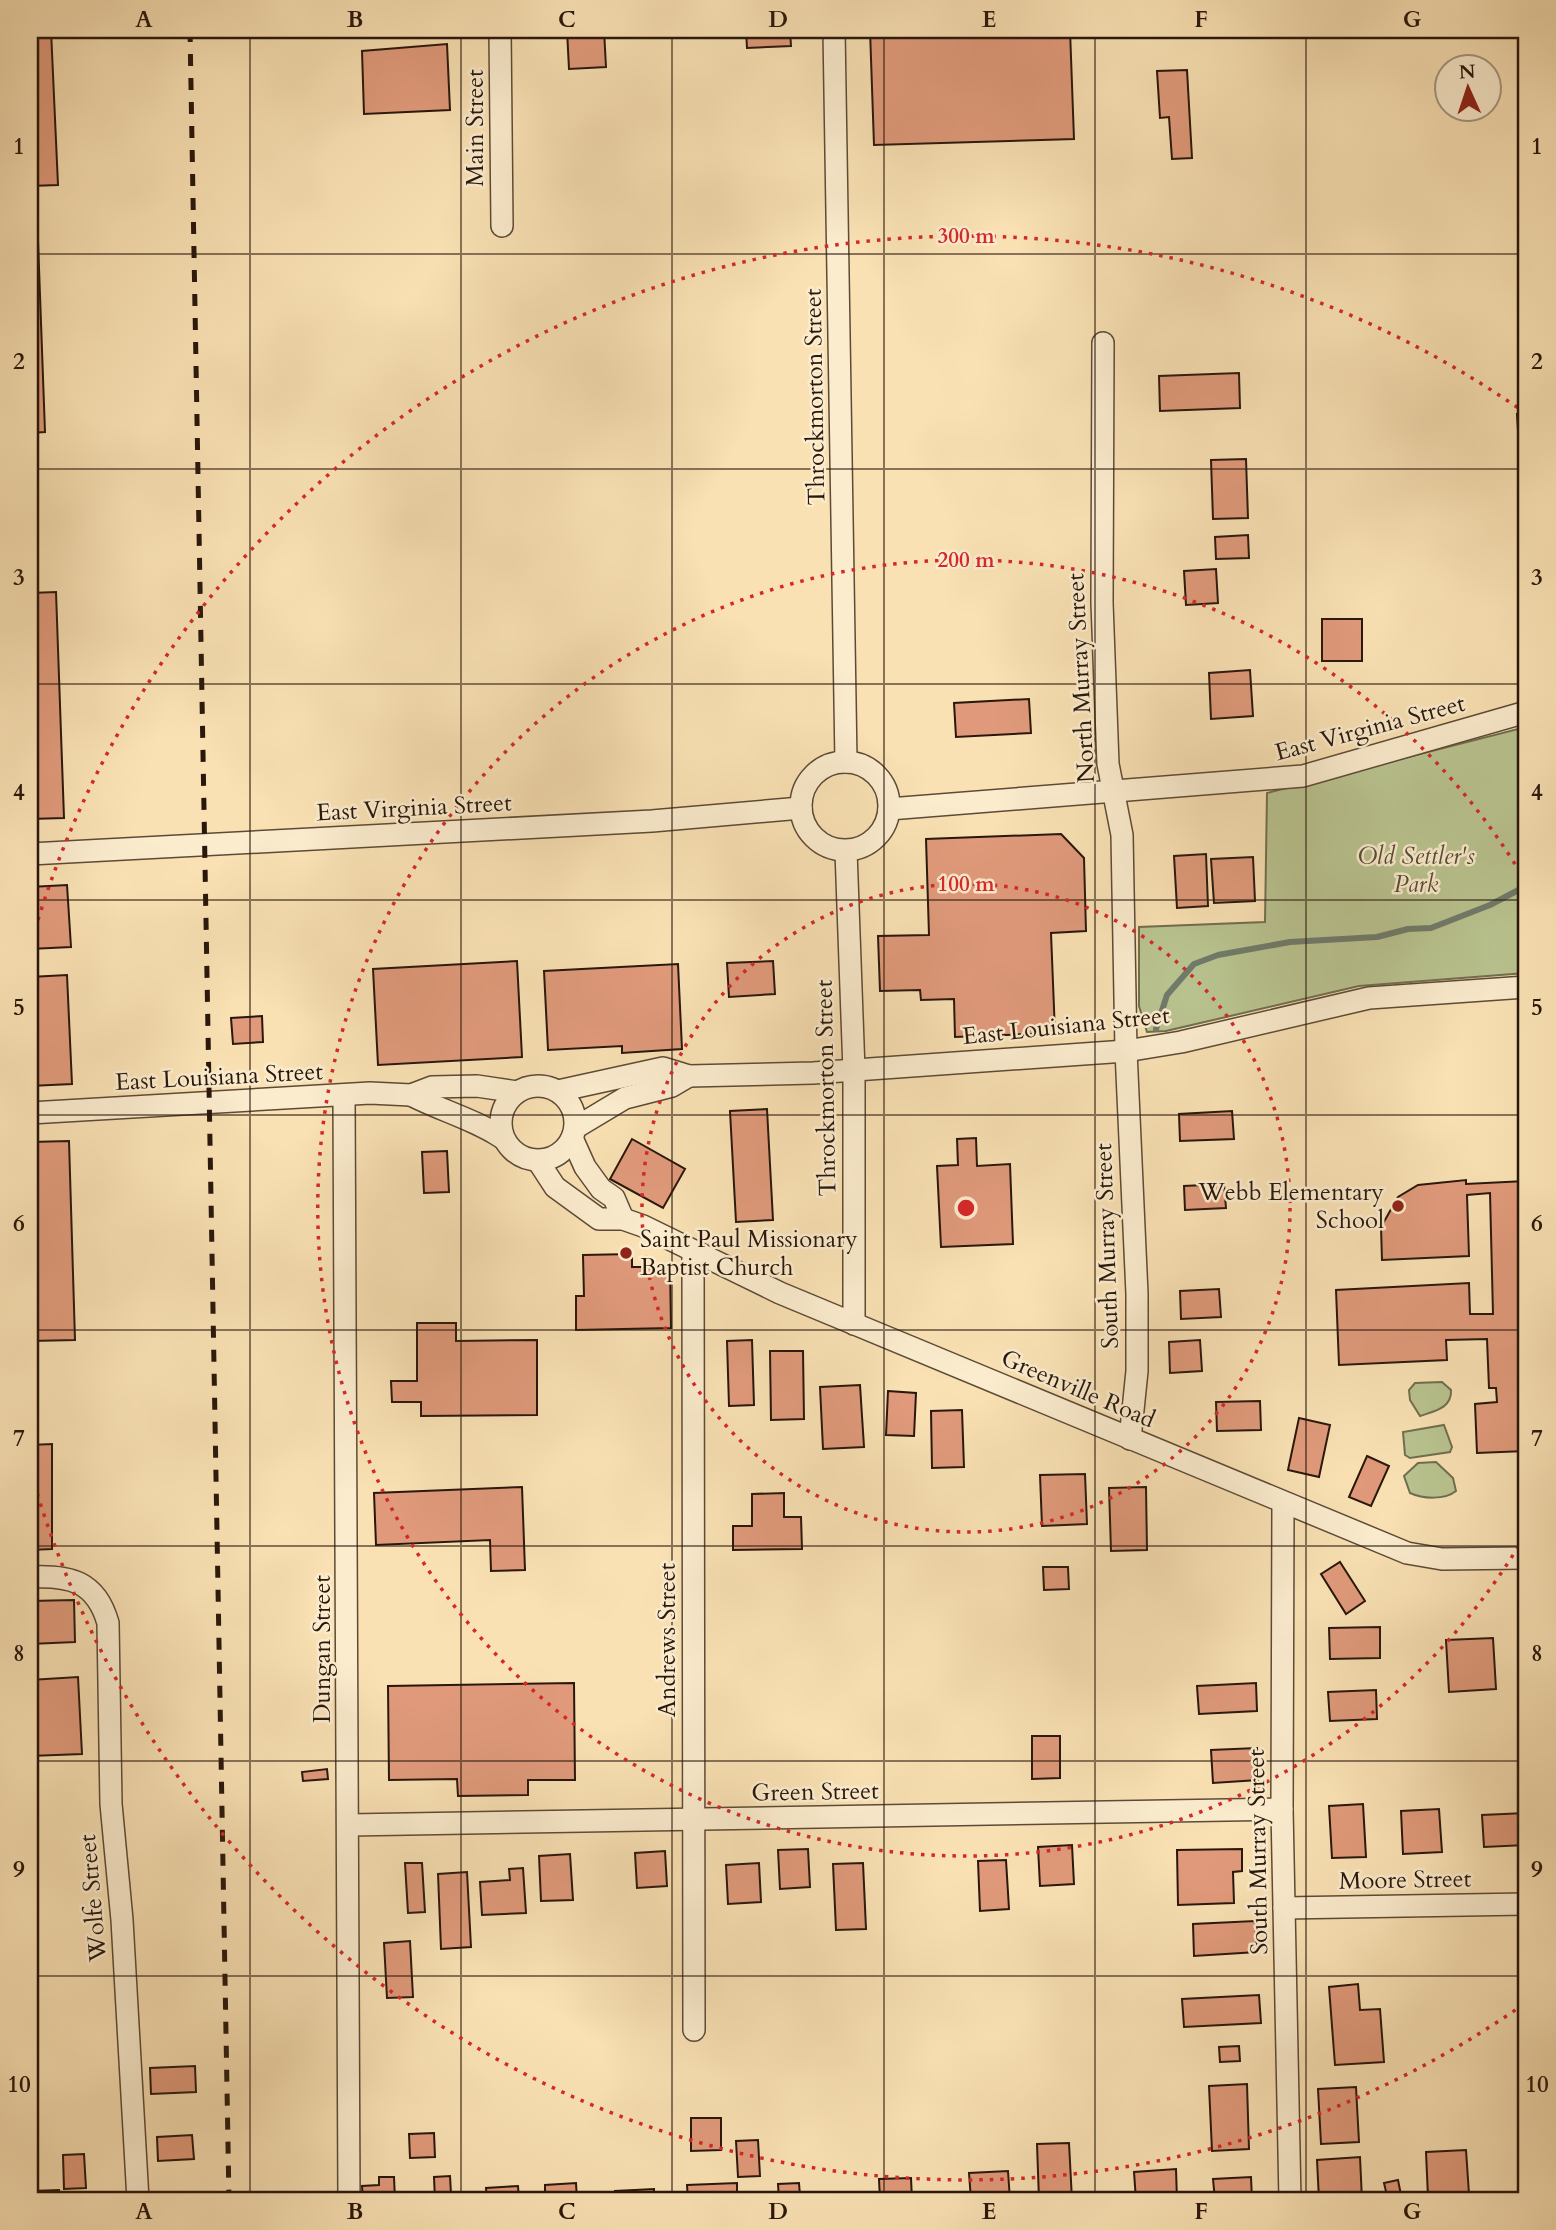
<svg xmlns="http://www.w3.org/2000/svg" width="1556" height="2230" font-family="Cardo,serif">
<rect width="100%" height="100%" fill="#f9e1b4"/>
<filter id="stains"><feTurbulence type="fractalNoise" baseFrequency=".00286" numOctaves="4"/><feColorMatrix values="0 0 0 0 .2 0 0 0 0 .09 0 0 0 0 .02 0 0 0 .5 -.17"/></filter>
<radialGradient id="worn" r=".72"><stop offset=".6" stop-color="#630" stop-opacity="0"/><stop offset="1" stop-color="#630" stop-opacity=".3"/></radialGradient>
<g fill="#b9c490" stroke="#716e4e" stroke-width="2">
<polygon points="1526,727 1526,973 1359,986 1166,1031 1147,1032 1139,1006 1139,927 1265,922 1267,793"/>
<path d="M1442 1382 1451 1390C1452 1408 1435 1411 1420 1416L1410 1400 1409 1390 1415 1383Z"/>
<polygon points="1444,1425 1452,1447 1450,1452 1410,1458 1405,1455 1403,1432"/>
<path d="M1436 1462 1453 1478 1456 1491C1445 1500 1423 1499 1410 1493L1404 1476 1418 1463Z"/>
</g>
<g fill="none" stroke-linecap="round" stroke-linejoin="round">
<polyline stroke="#6f7b6b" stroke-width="6" points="1156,1029 1167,995 1194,964 1218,955 1290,942 1377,937 1408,929 1431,928 1490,905 1526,886"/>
</g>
<g fill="#e09a7b" stroke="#29170c" stroke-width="2">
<polygon points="30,30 51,30 58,185 30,186"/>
<polygon points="567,30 604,30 606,67 569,69"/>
<polygon points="746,30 790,30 791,46 747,48"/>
<polygon points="870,30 1070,30 1074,139 874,145"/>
<polygon points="447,44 450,110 364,114 362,51"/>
<polygon points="1187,70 1192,158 1172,159 1169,117 1160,118 1157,71"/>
<polygon points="30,186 36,186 45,432 30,433"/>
<polygon points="1239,373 1240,408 1160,411 1159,376"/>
<polygon points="1517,414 1526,414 1526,496 1522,496"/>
<polygon points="1246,459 1248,518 1213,519 1211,460"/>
<polygon points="1248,535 1249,558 1216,559 1215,537"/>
<polygon points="1216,569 1218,603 1186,605 1184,571"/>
<polygon points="56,592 64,818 30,819 30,593"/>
<rect x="1322" y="619" width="40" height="42"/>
<polygon points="1250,670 1253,716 1211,719 1209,673"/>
<polygon points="1029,699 1031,733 956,737 954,703"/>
<polygon points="1061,834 1084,858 1086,931 1051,933 1055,1033 955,1037 954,999 921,1000 920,990 880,991 878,936 929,935 926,839"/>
<polygon points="1206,854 1208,906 1177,908 1174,856"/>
<polygon points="1253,857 1255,901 1214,903 1211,859"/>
<polygon points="67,885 71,947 30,949 30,887"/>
<polygon points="517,961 522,1057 378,1065 373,969"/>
<polygon points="773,961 775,994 729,997 727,963"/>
<polygon points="678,964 682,1049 622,1053 622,1046 548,1050 544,971"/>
<polygon points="67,975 72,1084 30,1086 30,977"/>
<polygon points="262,1016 263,1042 233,1044 231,1018"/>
<polygon points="767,1109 773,1220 736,1222 730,1111"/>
<polygon points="1232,1111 1234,1139 1180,1141 1179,1114"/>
<polygon points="976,1138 977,1166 1010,1164 1013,1244 941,1247 937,1166 958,1165 957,1139"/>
<polygon points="632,1139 685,1169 663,1208 610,1179"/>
<polygon points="69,1141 75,1340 30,1341 30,1142"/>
<polygon points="447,1151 449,1192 424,1193 422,1152"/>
<polygon points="1466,1180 1466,1184 1526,1181 1526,1451 1477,1453 1475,1404 1497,1402 1496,1388 1489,1388 1487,1339 1446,1340 1447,1360 1339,1365 1336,1290 1469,1283 1470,1314 1493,1314 1490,1193 1467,1195 1469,1256 1382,1260 1381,1227 1398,1197 1418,1185"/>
<polygon points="1224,1184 1226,1208 1185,1210 1184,1186"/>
<polygon points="632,1254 632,1267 670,1267 671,1328 576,1330 576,1296 584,1296 583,1255"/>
<polygon points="1219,1289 1221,1317 1181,1319 1180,1291"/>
<polygon points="417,1323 456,1323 456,1341 537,1340 537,1415 421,1416 421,1402 392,1402 391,1381 417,1381"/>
<polygon points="752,1340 754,1405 729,1406 727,1341"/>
<polygon points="1200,1340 1202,1371 1170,1373 1169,1342"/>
<polygon points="770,1351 803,1351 804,1419 771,1420"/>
<polygon points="860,1385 864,1447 823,1449 820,1387"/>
<polygon points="888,1391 916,1393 914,1436 886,1435"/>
<polygon points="1260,1401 1261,1430 1217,1431 1216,1402"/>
<polygon points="962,1410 964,1467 932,1468 931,1411"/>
<polygon points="1299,1418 1330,1425 1319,1477 1288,1470"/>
<polygon points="52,1444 52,1549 30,1550 30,1445"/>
<polygon points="1367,1456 1389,1466 1371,1506 1349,1497"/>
<polygon points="1085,1474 1087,1524 1042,1526 1040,1475"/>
<polygon points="522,1487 525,1570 491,1571 490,1540 376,1545 374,1493"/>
<polygon points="1146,1487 1147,1550 1111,1551 1109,1488"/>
<polygon points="784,1493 784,1517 801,1517 802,1549 733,1550 733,1526 752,1526 752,1494"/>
<polygon points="1340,1562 1365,1601 1346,1614 1321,1574"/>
<polygon points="1043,1567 1068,1567 1069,1589 1044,1590"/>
<polygon points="74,1600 75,1642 30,1644 30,1601"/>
<polygon points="1380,1627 1380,1658 1330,1659 1329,1628"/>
<polygon points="1493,1638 1496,1689 1449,1692 1446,1640"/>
<polygon points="78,1677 82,1754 30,1756 30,1680"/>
<polygon points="574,1683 575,1780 528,1780 528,1795 458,1796 457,1779 389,1780 388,1686"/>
<polygon points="1256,1683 1257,1711 1199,1714 1197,1686"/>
<polygon points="1376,1690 1377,1719 1330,1721 1328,1692"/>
<polygon points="1032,1736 1060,1736 1060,1778 1032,1779"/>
<polygon points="1257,1748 1258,1780 1213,1783 1211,1750"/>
<polygon points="327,1769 328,1779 303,1781 302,1772"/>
<polygon points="1363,1804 1366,1857 1332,1858 1329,1806"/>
<polygon points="1439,1809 1442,1852 1403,1854 1401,1811"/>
<polygon points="1526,1813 1526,1845 1484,1847 1482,1815"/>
<polygon points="1072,1845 1074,1884 1040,1886 1038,1847"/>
<polygon points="808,1849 810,1887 780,1889 778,1850"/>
<polygon points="1242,1849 1242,1871 1233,1872 1234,1903 1178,1905 1177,1850"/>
<polygon points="665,1851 667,1886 637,1888 635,1853"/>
<polygon points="570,1854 573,1900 541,1901 539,1856"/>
<polygon points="1006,1860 1009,1909 980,1911 978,1861"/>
<polygon points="405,1863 422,1863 425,1912 408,1913"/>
<polygon points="759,1863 761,1902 728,1904 726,1865"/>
<polygon points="863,1863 866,1929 836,1930 833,1864"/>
<polygon points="523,1868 526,1913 482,1915 480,1882 510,1880 509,1869"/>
<polygon points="467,1872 471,1947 441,1949 438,1874"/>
<polygon points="1255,1921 1257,1952 1194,1956 1193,1924"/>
<polygon points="410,1941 413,1997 387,1998 384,1943"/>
<polygon points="1526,1966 1526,1999 1519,1999 1518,1967"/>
<polygon points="1358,1984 1360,2010 1380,2009 1384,2062 1335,2065 1329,1987"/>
<polygon points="1259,1995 1261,2023 1184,2027 1182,1999"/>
<polygon points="1239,2046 1240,2061 1220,2062 1219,2047"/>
<polygon points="195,2066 196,2092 151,2094 150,2068"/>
<polygon points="1247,2084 1249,2149 1212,2151 1209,2086"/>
<polygon points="1356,2087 1359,2142 1321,2144 1318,2089"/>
<polygon points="691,2118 721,2118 721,2150 691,2151"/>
<polygon points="434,2133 435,2157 410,2158 409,2134"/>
<polygon points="192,2135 194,2159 158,2161 157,2137"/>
<polygon points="758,2140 760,2176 738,2177 736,2141"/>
<polygon points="1069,2143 1072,2200 1039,2200 1037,2144"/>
<polygon points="1466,2150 1469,2194 1428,2197 1426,2152"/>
<polygon points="84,2154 86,2188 64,2189 63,2155"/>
<polygon points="1360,2157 1362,2200 1319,2200 1317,2160"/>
<polygon points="1176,2169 1177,2200 1136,2200 1134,2172"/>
<polygon points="1008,2171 1010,2200 971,2200 969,2173"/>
<polygon points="450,2176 451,2194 466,2193 467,2200 435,2200 434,2177"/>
<polygon points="379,2177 394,2177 395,2200 363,2200 362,2186 379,2185"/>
<polygon points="1251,2177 1252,2200 1215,2200 1213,2179"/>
<polygon points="911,2178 912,2200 880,2200 879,2179"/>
<polygon points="1398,2180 1402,2200 1388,2200 1384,2183"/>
<polygon points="576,2183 577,2200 545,2200 545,2185"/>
<polygon points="737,2183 737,2200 688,2200 687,2185"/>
<polygon points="799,2183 800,2196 814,2195 814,2200 779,2200 778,2184"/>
<polygon points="518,2186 519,2200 487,2200 486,2188"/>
<polygon points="654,2189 654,2200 615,2200 615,2191"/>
<polygon points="59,2190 60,2200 33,2200 32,2191"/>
</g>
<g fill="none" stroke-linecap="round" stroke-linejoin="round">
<defs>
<g id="street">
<polyline points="500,30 502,226"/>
<polyline points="834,30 846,762"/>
<polyline points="1103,343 1102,603 1108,764 1122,835 1126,1051 1137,1294 1137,1371 1130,1439"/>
<circle cx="845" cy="806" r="44"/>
<polyline points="889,809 1303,776 1526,712"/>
<polyline points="846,851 854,1071 854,1324"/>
<polyline points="30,854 652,821 801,808"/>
<circle cx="538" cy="1123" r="37"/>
<polyline points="558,1091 663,1068 689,1076 813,1073 1126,1051 1181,1042 1369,998 1526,987"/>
<path d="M411 1095C442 1111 474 1119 504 1139"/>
<polyline points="344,1097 349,2200"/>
<polyline points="30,1113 370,1093 411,1095 432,1087 477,1086 517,1092"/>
<polyline points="575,1128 625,1098 672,1086 689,1076"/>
<polyline points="572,1138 585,1167 601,1189 614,1198 623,1219"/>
<polyline points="538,1161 555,1187 599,1219 623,1219 643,1226 780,1293 1407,1553 1442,1559 1526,1558"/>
<polyline points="693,1251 694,2030"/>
<polyline points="1283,1504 1282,1809 1290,2200"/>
<path d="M30 1577C70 1575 96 1581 108 1623L111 1804 122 1920 138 2200"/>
<polyline points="349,1825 1282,1809"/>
<polyline points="1284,1908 1526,1904"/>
</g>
</defs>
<use href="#street" stroke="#5d4a36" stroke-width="24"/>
<use href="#street" stroke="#fbecce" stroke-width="21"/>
<polyline stroke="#29170c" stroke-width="5" stroke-dasharray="12 12" stroke-linecap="butt" points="190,30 229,2200"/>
</g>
<path fill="none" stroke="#29170c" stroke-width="2" stroke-opacity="0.55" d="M250 30V2200M461 30V2200M672 30V2200M884 30V2200M1095 30V2200M1306 30V2200M30 254H1526M30 469H1526M30 684H1526M30 900H1526M30 1115H1526M30 1330H1526M30 1546H1526M30 1761H1526M30 1976H1526"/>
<g fill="none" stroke="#d62828" stroke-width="3.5" stroke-dasharray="3.5 7">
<circle cx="966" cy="1208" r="324"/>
<path d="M1524 1537A648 648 0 1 1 1524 879"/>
<path d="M1524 2004A972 972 0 0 1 32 1476M32 940A972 972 0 0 1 1524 412"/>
</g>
<g fill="#8f2418" stroke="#fbecce" stroke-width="2.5">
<circle cx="1398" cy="1206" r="7"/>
<circle cx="626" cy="1253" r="7"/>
</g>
<g text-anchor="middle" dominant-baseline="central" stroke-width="5" stroke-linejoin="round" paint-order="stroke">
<g font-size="24" fill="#29170c" stroke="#fbecce">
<text transform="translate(475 128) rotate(-90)">Main Street</text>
<text transform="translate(815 397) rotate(-91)">Throckmorton Street</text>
<text transform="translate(1081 678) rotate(-93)">North Murray Street</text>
<text transform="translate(1370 728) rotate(-15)">East Virginia Street</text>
<text transform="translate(414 808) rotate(-3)">East Virginia Street</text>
<text transform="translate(1066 1026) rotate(-6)">East Louisiana Street</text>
<text transform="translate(219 1077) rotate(-3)">East Louisiana Street</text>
<text transform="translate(826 1088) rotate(-91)">Throckmorton Street</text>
<text transform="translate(1107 1246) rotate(-92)">South Murray Street</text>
<text transform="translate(1078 1389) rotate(23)">Greenville Road</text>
<text transform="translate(667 1640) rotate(-90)">Andrews Street</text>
<text transform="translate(322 1649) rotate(-90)">Dungan Street</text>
<text transform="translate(815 1792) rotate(-1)">Green Street</text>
<text transform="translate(1258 1852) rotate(-91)">South Murray Street</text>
<text transform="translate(1405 1880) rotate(-1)">Moore Street</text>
<text transform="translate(93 1898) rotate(-95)">Wolfe Street</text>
</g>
<g font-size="24" font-style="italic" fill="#544b34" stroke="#fbecce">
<text x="1416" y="856">Old Settler's<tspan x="1416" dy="28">Park</tspan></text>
</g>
<g font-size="24" fill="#29170c" stroke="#fbecce" text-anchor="end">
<text x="1384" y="1192">Webb Elementary<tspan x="1384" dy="28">School</tspan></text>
<text x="640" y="1239" text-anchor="start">Saint Paul Missionary<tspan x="640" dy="28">Baptist Church</tspan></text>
</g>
</g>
<circle cx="966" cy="1208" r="10" fill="#d62828" stroke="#fbecce" stroke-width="3.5"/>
<g font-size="21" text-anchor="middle" font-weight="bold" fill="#d62828" stroke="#fbecce" stroke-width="5" stroke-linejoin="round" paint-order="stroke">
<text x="966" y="243">300 m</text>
<text x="966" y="567">200 m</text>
<text x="966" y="891">100 m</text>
</g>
<rect width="1556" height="2230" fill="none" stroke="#f9e1b4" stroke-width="77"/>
<g transform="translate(1468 88) rotate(357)"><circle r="33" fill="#fbecce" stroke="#a79780" stroke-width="2"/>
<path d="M0-5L12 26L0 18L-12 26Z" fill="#8f2418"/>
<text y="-10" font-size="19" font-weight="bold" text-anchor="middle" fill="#29170c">N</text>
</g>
<rect x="38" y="38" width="1480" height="2154" fill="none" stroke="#29170c" stroke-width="2.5"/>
<g font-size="23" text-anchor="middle" font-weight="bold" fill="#29170c">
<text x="144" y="27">A</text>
<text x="355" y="27">B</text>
<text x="567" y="27">C</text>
<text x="778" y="27">D</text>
<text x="989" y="27">E</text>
<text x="1201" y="27">F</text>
<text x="1412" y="27">G</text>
<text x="19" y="154">1</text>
<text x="1537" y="154">1</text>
<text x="19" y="369">2</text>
<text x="1537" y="369">2</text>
<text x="19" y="585">3</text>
<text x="1537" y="585">3</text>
<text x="19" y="800">4</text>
<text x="1537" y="800">4</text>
<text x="19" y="1015">5</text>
<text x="1537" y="1015">5</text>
<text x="19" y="1231">6</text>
<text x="1537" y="1231">6</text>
<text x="19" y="1446">7</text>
<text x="1537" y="1446">7</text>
<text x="19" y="1661">8</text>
<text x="1537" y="1661">8</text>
<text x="19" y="1877">9</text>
<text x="1537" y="1877">9</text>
<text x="19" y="2092">10</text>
<text x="1537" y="2092">10</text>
<text x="144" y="2219">A</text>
<text x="355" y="2219">B</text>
<text x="567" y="2219">C</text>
<text x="778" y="2219">D</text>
<text x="989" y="2219">E</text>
<text x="1201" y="2219">F</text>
<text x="1412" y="2219">G</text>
</g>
<rect width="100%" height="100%" filter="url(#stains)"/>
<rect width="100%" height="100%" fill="url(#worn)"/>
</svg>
